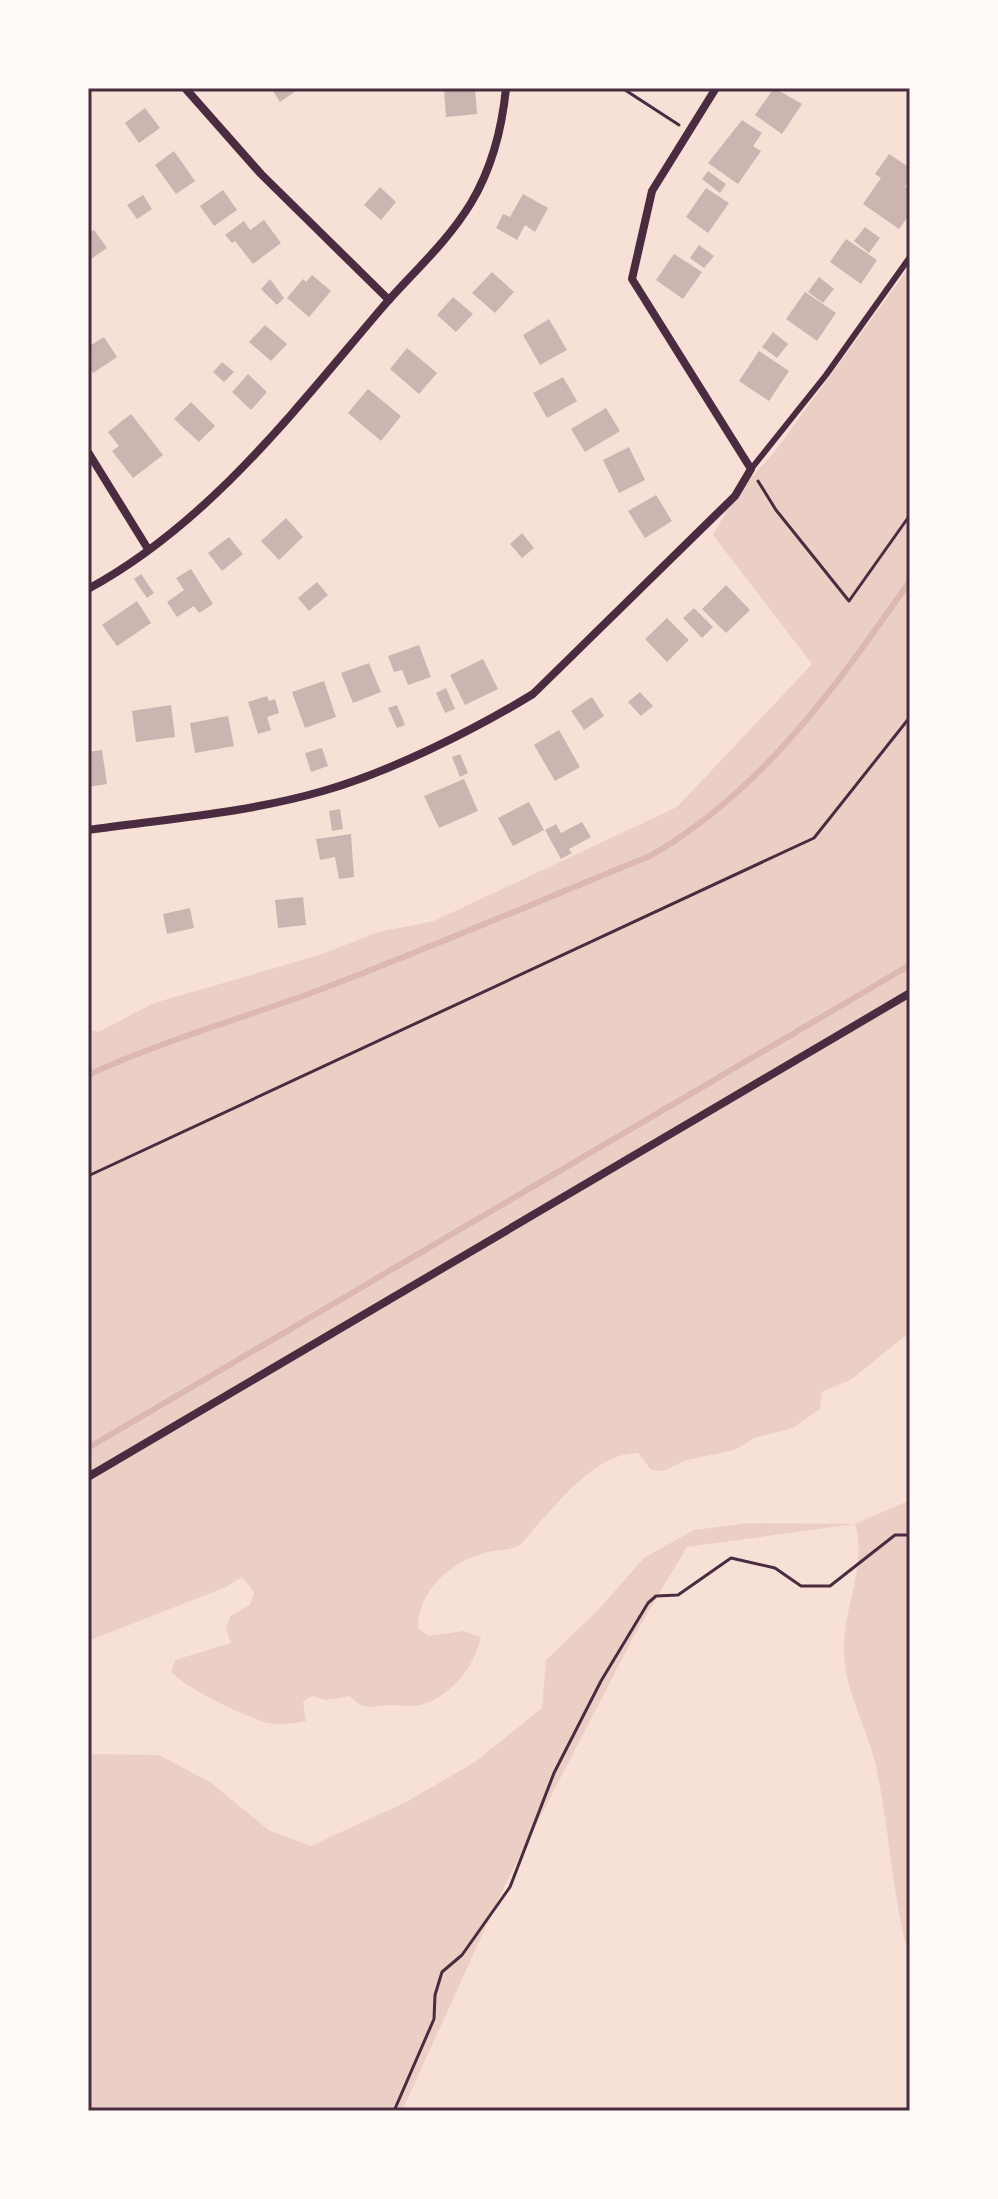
<svg xmlns="http://www.w3.org/2000/svg" width="998" height="2199" font-family="Mulish,sans-serif">
<rect width="100%" height="100%" fill="#f7e1d7"/>
<g fill="#ebcfc5">
<path d="M910 266V1344L905 1336 852 1379 822 1392 820 1409 793 1428 754 1438 735 1450 687 1460 663 1471 651 1470 638 1453C598 1453 565 1495 539 1523 533 1529 526 1541 518 1546 511 1550 497 1550 488 1552 452 1561 418 1589 418 1628L429 1636 463 1631 481 1637C475 1665 454 1692 427 1703 414 1708 403 1705 390 1705 372 1706 364 1712 350 1696L325 1700 312 1696 303 1702 306 1721C292 1724 275 1726 261 1721 235 1711 191 1691 171 1672L175 1660 231 1643 226 1629 230 1616 250 1605 254 1592 242 1577 226 1587 88 1641V1030L98 1032 154 1003 320 955 378 932 434 921 677 807 812 664 713 535 735 496 776 450Z"/>
<path d="M910 1500V1960C892 1897 890 1831 876 1767 868 1729 847 1697 844 1656 841 1612 868 1567 855 1524L687 1547 634 1636 504 1887 402 2111H88V1754L159 1755 210 1782 270 1831 311 1846 406 1802 475 1762 542 1708 546 1660 598 1610 644 1558 694 1530 750 1523 855 1524Z"/>
</g>
<g fill="none" stroke-linecap="round" stroke-linejoin="round">
<g stroke="#dcb8b0" stroke-width="6">
<path d="M88 1075C164 1040 244 1018 322 989 433 947 541 900 650 856 763 791 836 686 910 581"/>
<polyline points="88,1448 910,965"/>
</g>
</g>
<g fill="#ccb4b1">
<polygon points="271,88 300,88 280,102"/>
<polygon points="444,88 475,88 477,114 446,117"/>
<polygon points="774,88 802,104 782,134 755,115"/>
<polygon points="145,108 160,128 139,143 125,123"/>
<polygon points="742,120 762,133 753,146 761,151 738,184 708,163"/>
<polygon points="174,151 195,181 176,194 155,165"/>
<polygon points="889,154 910,168 910,179 905,187 910,190 910,214 899,229 863,204 881,178 875,174"/>
<polygon points="708,171 726,184 720,193 702,179"/>
<polygon points="380,187 396,202 381,220 364,205"/>
<polygon points="706,188 729,203 708,233 686,217"/>
<polygon points="223,190 237,210 214,226 200,206"/>
<polygon points="523,194 548,208 535,232 525,225 517,240 496,228 503,214 510,217"/>
<polygon points="143,195 152,209 137,219 127,205"/>
<polygon points="264,220 281,243 253,264 235,241 232,243 225,235 244,221 250,230"/>
<polygon points="865,227 880,238 869,253 854,241"/>
<polygon points="94,230 107,248 88,261 88,234"/>
<polygon points="846,239 877,260 861,284 830,262"/>
<polygon points="699,245 714,256 704,268 690,258"/>
<polygon points="674,254 702,272 683,299 656,280"/>
<polygon points="492,272 514,292 495,313 472,293"/>
<polygon points="312,275 331,291 309,317 287,298 303,279 306,282"/>
<polygon points="819,277 834,289 823,303 808,292"/>
<polygon points="270,279 284,298 277,305 261,289"/>
<polygon points="805,292 836,313 817,341 786,319"/>
<polygon points="453,297 473,314 456,332 437,315"/>
<polygon points="549,319 567,350 540,365 523,335"/>
<polygon points="265,325 287,344 271,361 249,342"/>
<polygon points="773,332 788,344 777,358 762,347"/>
<polygon points="104,337 117,357 93,373 88,365 88,347"/>
<polygon points="407,348 437,373 419,394 390,369"/>
<polygon points="759,351 789,371 769,401 739,381"/>
<polygon points="222,362 234,372 224,382 213,372"/>
<polygon points="248,374 267,392 251,410 232,392"/>
<polygon points="563,377 577,401 547,418 533,393"/>
<polygon points="368,389 401,416 381,441 348,413"/>
<polygon points="191,402 215,426 199,442 174,419"/>
<polygon points="606,408 620,431 585,452 571,429"/>
<polygon points="131,414 163,455 133,478 112,451 119,446 108,432"/>
<polygon points="629,447 645,480 619,493 603,460"/>
<polygon points="656,495 672,521 645,538 628,511"/>
<polygon points="286,518 303,537 279,560 261,541"/>
<polygon points="522,533 534,548 522,558 510,544"/>
<polygon points="229,537 243,554 222,571 208,553"/>
<polygon points="191,569 213,604 199,613 194,606 177,617 167,602 184,590 176,578"/>
<polygon points="141,574 154,593 147,598 134,579"/>
<polygon points="317,582 328,595 309,611 298,598"/>
<polygon points="726,585 750,610 726,633 702,609"/>
<polygon points="137,601 151,623 117,646 102,625"/>
<polygon points="694,608 713,627 702,638 683,618"/>
<polygon points="667,618 689,640 667,662 645,639"/>
<polygon points="419,645 431,677 408,685 402,670 394,672 388,656"/>
<polygon points="483,659 498,689 465,705 450,675"/>
<polygon points="369,663 381,692 353,703 341,673"/>
<polygon points="324,681 336,717 305,728 292,692"/>
<polygon points="446,688 455,709 445,713 436,693"/>
<polygon points="640,692 653,706 641,716 628,702"/>
<polygon points="267,696 269,701 275,699 279,713 267,717 271,730 258,734 248,702"/>
<polygon points="592,697 604,716 584,730 571,711"/>
<polygon points="171,705 175,737 136,742 132,711"/>
<polygon points="397,705 405,725 397,728 388,708"/>
<polygon points="228,716 234,746 195,753 190,723"/>
<polygon points="559,730 580,767 555,781 534,745"/>
<polygon points="322,748 328,766 311,772 305,753"/>
<polygon points="102,750 107,784 88,787 88,752"/>
<polygon points="460,754 468,773 460,777 452,757"/>
<polygon points="464,779 478,811 439,828 424,796"/>
<polygon points="529,802 544,830 513,846 498,818"/>
<polygon points="340,809 343,829 332,831 329,811"/>
<polygon points="582,822 591,837 569,849 572,853 561,859 545,830 556,824 561,833"/>
<polygon points="351,834 354,877 339,879 335,857 320,860 316,839"/>
<polygon points="303,897 306,925 278,928 275,900"/>
<polygon points="190,908 194,928 167,934 163,914"/>
</g>
<g fill="none" stroke-linecap="round" stroke-linejoin="round">
<g stroke="#4a2c40" stroke-width="3">
<polyline points="622,88 679,125"/>
<polyline points="758,481 776,510 849,601 910,515"/>
<polyline points="88,1176 814,838 910,717"/>
<polyline points="394,2111 434,2019 435,1995 442,1972 462,1955 510,1887 554,1773 601,1681 648,1603 656,1596 678,1595 731,1558 775,1568 801,1586 830,1586 895,1535 910,1535"/>
</g>
<polyline stroke="#4a2c40" stroke-width="6" points="751,469 826,375 910,257"/>
<g stroke="#4a2c40" stroke-width="8">
<polyline points="185,88 261,174 389,300"/>
<polyline points="88,452 148,549"/>
<path d="M88 589C208 524 294 411 381 309 412 273 446 244 471 203 492 168 502 129 506 88"/>
<path d="M88 830C166 819 247 813 323 791 390 772 474 730 533 694L735 496 751 469 632 279 652 191 716 88"/>
<polyline points="88,1477 910,993"/>
</g>
</g>
<rect width="998" height="2199" fill="none" stroke="#fffaf5" stroke-width="180"/>
<rect x="90" y="90" width="818" height="2019" fill="none" stroke="#4a2c40" stroke-width="3"/>
</svg>
